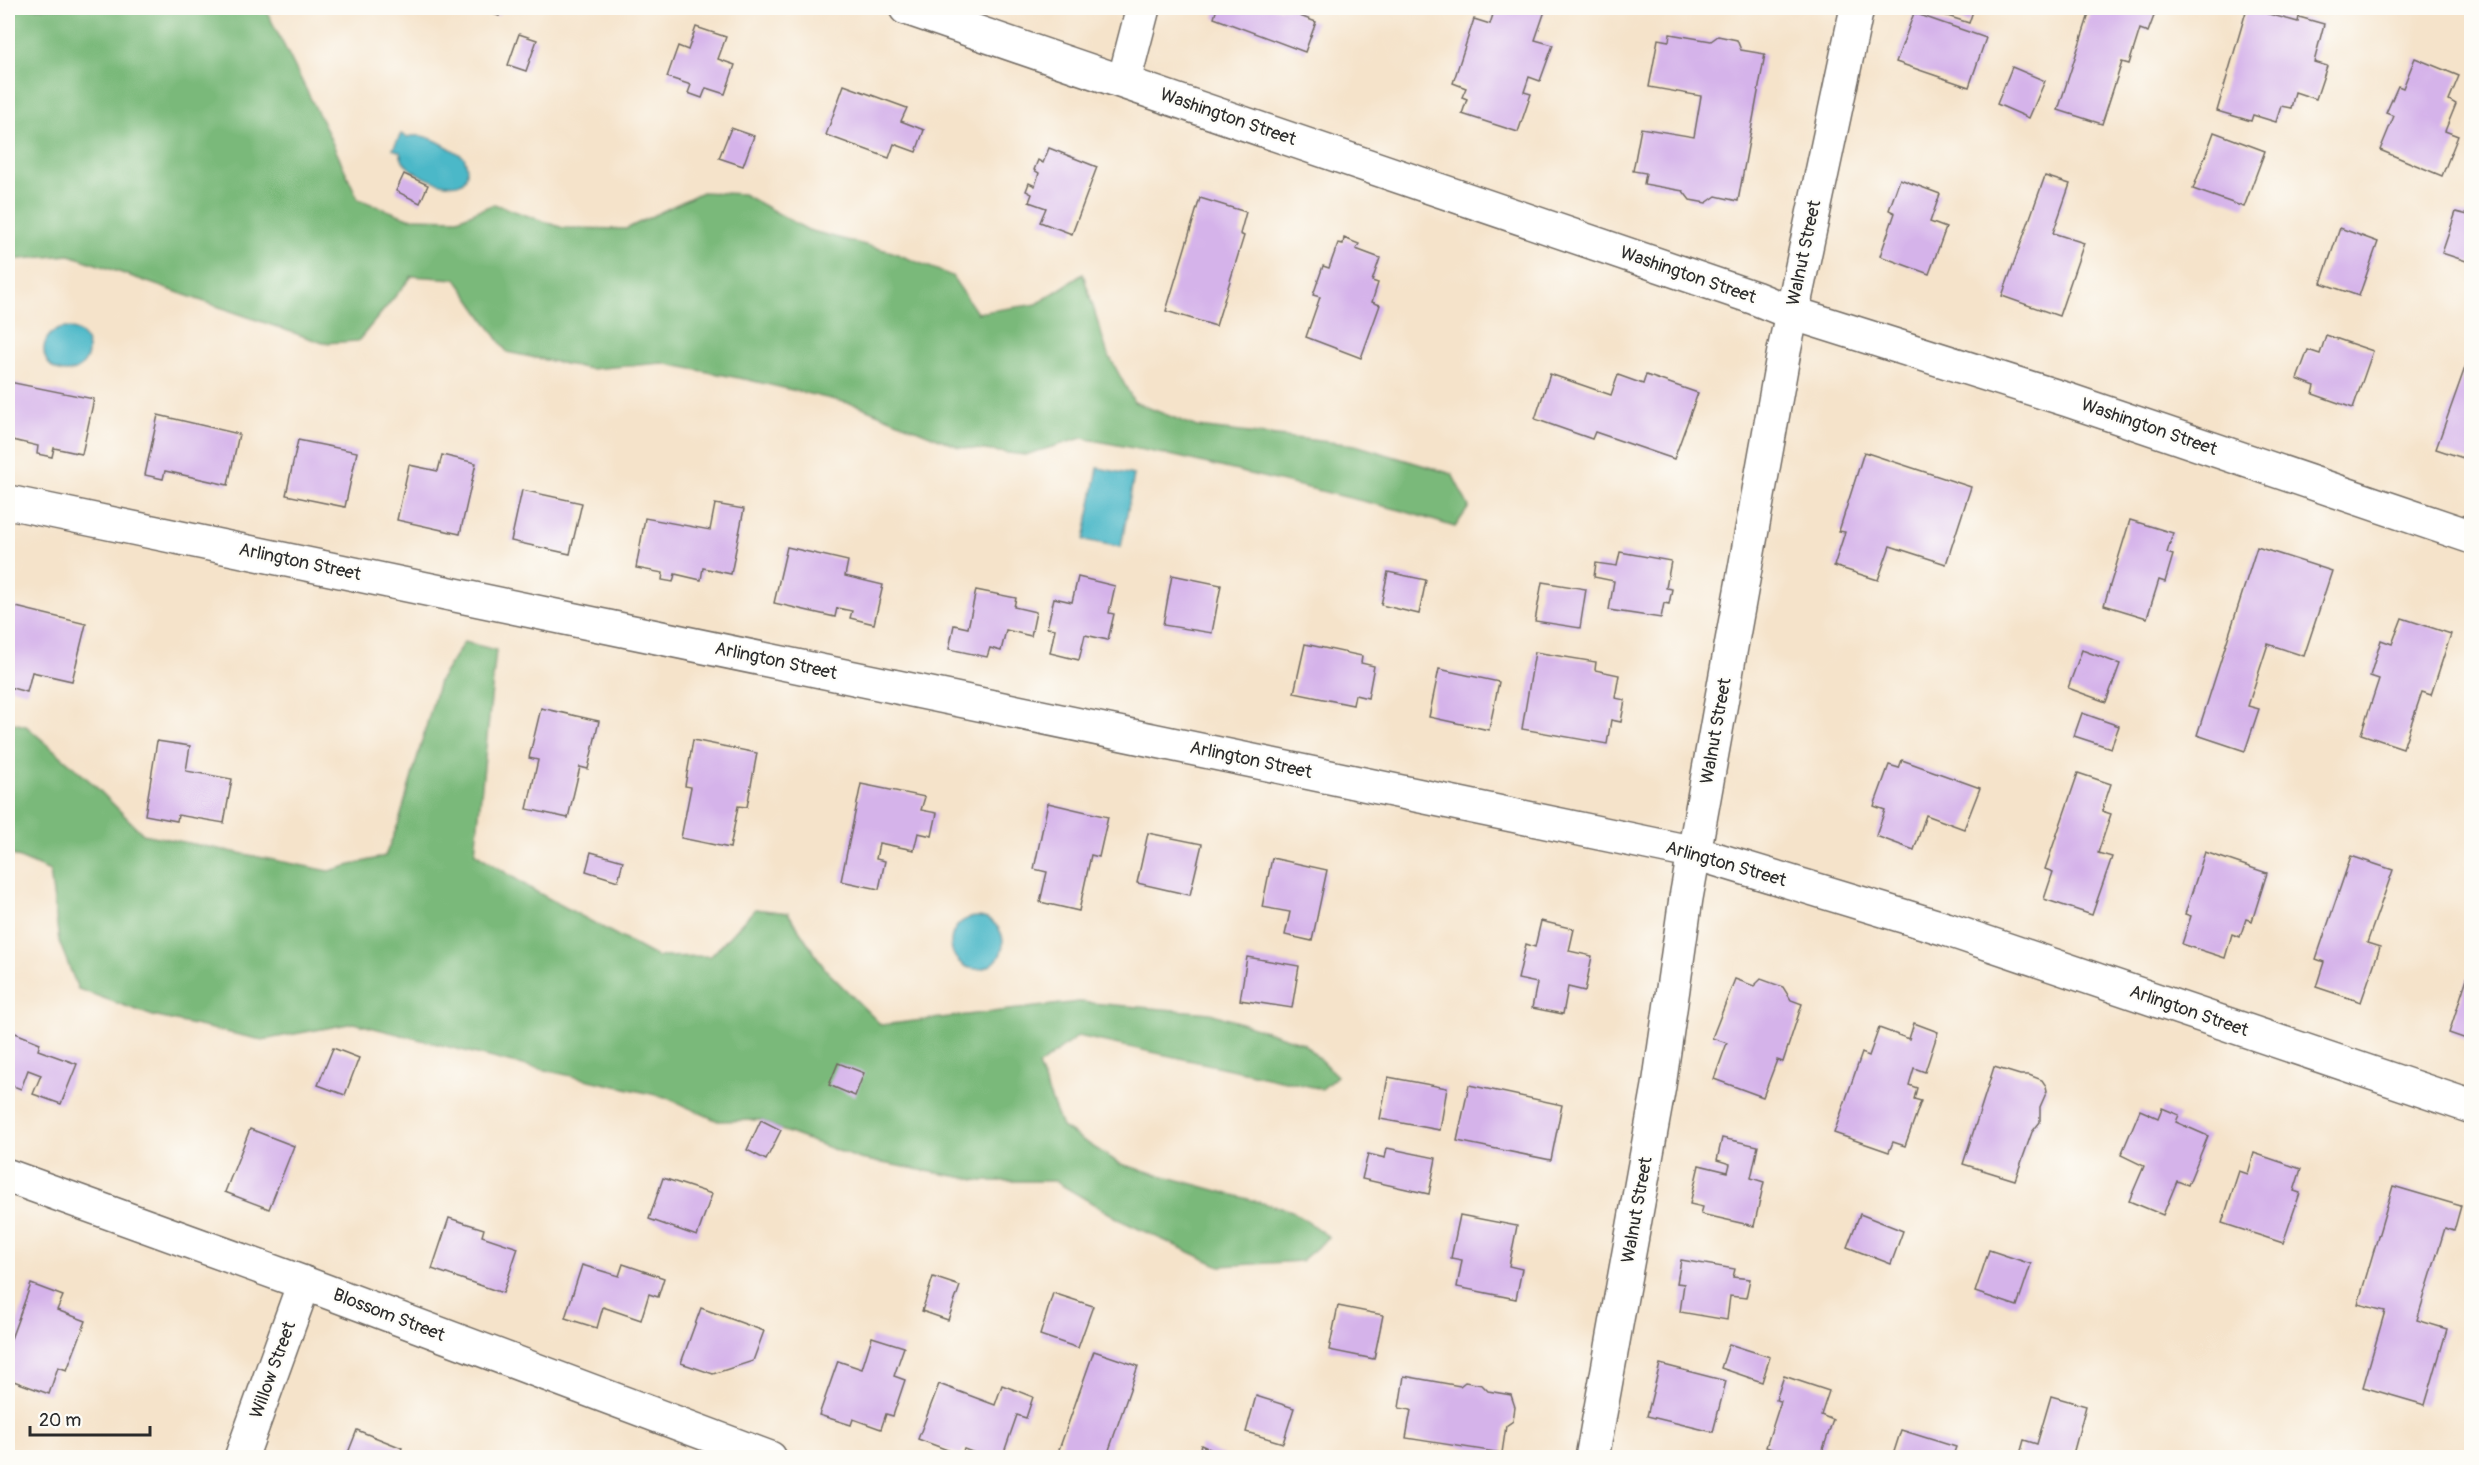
<svg xmlns="http://www.w3.org/2000/svg" width="2479" height="1465" font-family="Pangolin,sans-serif">
<rect width="100%" height="100%" fill="#fdfcf7"/>
<filter id="ink" filterUnits="userSpaceOnUse"><feTurbulence type="fractalNoise" baseFrequency=".0167" numOctaves="2"/><feDisplacementMap in="SourceGraphic" scale="12" xChannelSelector="R" yChannelSelector="G"/><feConvolveMatrix kernelMatrix="1 2 1 2 8 2 1 2 1" color-interpolation-filters="sRGB"/></filter>
<filter id="wash" filterUnits="userSpaceOnUse"><feTurbulence type="fractalNoise" baseFrequency=".008" numOctaves="4" result="noise"/><feDisplacementMap in="SourceGraphic" scale="24" xChannelSelector="R" yChannelSelector="G"/><feGaussianBlur stdDeviation="1.35" result="paint"/><feColorMatrix in="noise" values="0 0 0 0 0 0 0 0 0 0 0 0 0 0 0 0 0 1.4 0 .05"/><feComposite in="paint" operator="in"/></filter>
<g filter="url(#wash)">
<rect width="100%" height="100%" fill="#f5e3ca"/>
<g fill="#7ab97a" stroke="#527252" stroke-width="1.5">
<polygon points="8,8 265,8 326,129 358,199 408,218 458,219 494,204 563,228 626,229 702,192 743,194 808,230 892,252 952,276 977,313 1037,304 1083,274 1107,352 1134,402 1197,427 1355,445 1452,474 1469,507 1455,527 1400,510 1179,457 1082,438 1025,455 959,447 857,405 749,380 662,363 590,369 507,352 456,279 412,276 358,341 323,343 70,255 8,260"/>
<polygon points="464,642 496,650 475,853 533,890 657,957 711,956 755,909 788,913 825,969 881,1025 1079,1002 1210,1013 1303,1043 1337,1076 1322,1089 1078,1036 1038,1066 1062,1127 1120,1164 1292,1211 1329,1237 1301,1261 1220,1266 1124,1222 1055,1181 982,1181 860,1159 781,1130 761,1120 718,1121 665,1097 505,1061 354,1023 262,1040 153,1016 78,989 59,941 50,871 8,853 8,722 26,726 91,782 143,834 329,871 385,856 399,822 439,681"/>
</g>
<g fill="#4cb8c8" stroke="#3c727a" stroke-width="1.5">
<path d="M401 134 407 137C427 131 447 147 464 157 482 206 413 178 403 161 401 159 401 155 400 152L393 149Z"/>
<circle cx="66" cy="350" r="22"/>
<polygon points="1098,468 1134,475 1121,547 1084,540"/>
<circle cx="977" cy="943" r="26"/>
</g>
<g id="blocks">
<g fill="#d5b3ea">
<polygon points="476,8 502,8 499,16"/>
<polygon points="1217,8 1303,8 1300,16 1316,22 1305,52 1214,18"/>
<polygon points="1495,8 1546,8 1535,40 1553,45 1540,81 1529,77 1524,92 1531,94 1518,132 1462,114 1467,99 1462,97 1466,88 1453,83 1474,19 1490,24"/>
<polygon points="1923,8 1974,8 1969,23"/>
<polygon points="2091,8 2157,8 2148,32 2140,29 2129,64 2122,62 2102,124 2058,110"/>
<polygon points="2247,8 2298,22 2299,17 2324,24 2314,62 2327,66 2316,99 2295,92 2291,108 2281,106 2276,122 2253,115 2251,121 2217,111"/>
<polygon points="1914,13 1986,38 1969,87 1896,62"/>
<polygon points="696,27 726,37 718,59 735,65 725,94 706,88 702,98 688,93 691,85 667,77 678,46 688,50"/>
<polygon points="519,34 537,40 526,71 508,65"/>
<polygon points="1670,34 1711,41 1718,36 1737,40 1741,50 1765,54 1738,201 1716,196 1706,203 1690,200 1683,191 1644,184 1646,173 1633,171 1641,128 1694,137 1701,96 1649,87 1658,39 1669,41"/>
<polygon points="2415,58 2459,76 2449,100 2456,104 2445,131 2458,136 2442,176 2380,150 2394,116 2386,113 2398,86 2403,88"/>
<polygon points="2012,67 2045,81 2029,118 1997,104"/>
<polygon points="844,85 907,108 901,121 924,130 916,152 894,144 889,158 826,135"/>
<polygon points="731,128 754,136 743,166 719,158"/>
<polygon points="2214,132 2265,151 2244,207 2193,189"/>
<polygon points="1049,148 1097,167 1072,234 1040,222 1046,208 1029,202 1032,194 1026,191 1029,183 1035,186 1039,173 1034,170 1038,160 1043,163"/>
<polygon points="404,174 428,185 420,203 396,191"/>
<polygon points="2045,176 2070,184 2053,233 2084,243 2059,316 2002,296"/>
<polygon points="1900,179 1940,194 1930,222 1946,228 1929,274 1880,256 1895,213 1889,210"/>
<polygon points="1200,198 1246,212 1240,234 1244,236 1216,326 1166,311"/>
<polygon points="2456,212 2472,216 2472,263 2442,253"/>
<polygon points="2340,228 2378,242 2359,296 2321,283"/>
<polygon points="1344,238 1359,244 1356,249 1380,258 1372,281 1378,283 1372,302 1380,305 1361,358 1306,337 1320,297 1313,295 1323,266 1329,268 1338,243 1343,244"/>
<polygon points="2326,335 2373,351 2353,408 2313,394 2315,386 2297,379 2308,350 2320,354"/>
<polygon points="2472,348 2472,461 2436,449"/>
<polygon points="8,372 11,373 9,382 94,399 82,454 54,448 52,457 37,454 38,446 8,439"/>
<polygon points="1550,374 1611,395 1618,375 1643,384 1646,375 1698,393 1674,459 1595,432 1592,439 1535,419"/>
<polygon points="158,415 239,434 228,485 165,471 163,479 145,475"/>
<polygon points="298,440 357,452 345,507 286,495"/>
<polygon points="1864,452 1971,487 1946,564 1890,546 1878,580 1834,566 1845,532 1839,531"/>
<polygon points="442,455 476,463 460,534 397,520 409,465 438,471"/>
<polygon points="522,490 582,503 570,554 511,541"/>
<polygon points="715,504 744,509 731,574 703,568 701,580 675,574 673,582 662,580 663,573 636,568 645,518 710,530"/>
<polygon points="2130,520 2173,533 2167,553 2173,555 2165,582 2159,580 2147,618 2104,605"/>
<polygon points="787,547 848,561 845,576 883,585 874,624 850,618 852,611 837,608 835,617 774,603"/>
<polygon points="2257,547 2332,571 2304,656 2268,644 2248,706 2259,709 2245,751 2197,735"/>
<polygon points="1620,552 1671,561 1666,588 1672,589 1669,604 1664,603 1661,618 1609,610 1614,581 1594,577 1596,563 1617,566"/>
<polygon points="1388,572 1426,580 1419,614 1381,605"/>
<polygon points="1172,575 1221,585 1212,633 1163,625"/>
<polygon points="1078,577 1115,586 1109,613 1114,614 1108,640 1085,635 1079,660 1050,653 1055,629 1047,628 1054,598 1072,602"/>
<polygon points="1542,582 1586,589 1580,628 1535,621"/>
<polygon points="976,590 1016,598 1014,607 1036,612 1031,636 1006,630 1001,651 990,648 987,657 949,649 954,625 968,628"/>
<polygon points="8,605 86,624 72,681 32,672 27,692 8,687"/>
<polygon points="2402,618 2451,634 2431,695 2422,692 2403,748 2361,734 2379,679 2370,676 2381,640 2392,644"/>
<polygon points="1305,644 1362,656 1361,663 1374,666 1368,698 1355,695 1353,705 1294,693"/>
<polygon points="2082,650 2120,664 2106,702 2068,688"/>
<polygon points="1535,652 1596,662 1595,670 1619,675 1615,698 1625,700 1621,722 1611,720 1607,744 1522,729"/>
<polygon points="1439,669 1499,682 1489,730 1429,717"/>
<polygon points="541,708 599,721 588,769 580,767 568,818 527,809 538,760 529,758"/>
<polygon points="2082,713 2119,726 2111,748 2074,736"/>
<polygon points="693,740 757,753 747,807 738,806 730,848 681,838 691,787 685,786"/>
<polygon points="157,741 190,746 186,771 232,779 224,823 178,815 177,821 145,815"/>
<polygon points="1902,760 1980,788 1964,829 1926,815 1914,850 1876,836 1885,810 1874,806 1889,765 1899,768"/>
<polygon points="2078,773 2111,784 2102,811 2111,814 2098,853 2112,857 2092,915 2044,899 2053,872 2045,869"/>
<polygon points="861,784 925,797 921,810 937,813 932,836 918,833 914,850 879,843 876,859 885,861 879,889 841,881"/>
<polygon points="1048,803 1108,817 1099,857 1091,855 1079,911 1040,902 1047,872 1034,869"/>
<polygon points="1148,833 1202,844 1190,895 1137,883"/>
<polygon points="591,852 623,861 618,881 586,871"/>
<polygon points="2205,852 2267,873 2252,921 2246,919 2240,937 2232,934 2225,958 2182,944 2191,916 2185,914"/>
<polygon points="2351,856 2393,870 2367,943 2380,947 2361,1002 2316,987 2324,962 2316,959"/>
<polygon points="1272,858 1327,870 1312,941 1285,935 1290,912 1262,907"/>
<polygon points="1541,921 1574,929 1569,951 1592,956 1585,991 1568,987 1563,1014 1532,1008 1537,983 1518,979 1526,944 1535,947"/>
<polygon points="1247,957 1299,966 1292,1008 1240,1000"/>
<polygon points="2467,978 2472,980 2472,1041 2449,1033"/>
<polygon points="1735,979 1754,986 1761,979 1783,987 1791,1000 1802,1004 1783,1062 1777,1060 1763,1097 1714,1079 1727,1043 1712,1038"/>
<polygon points="1914,1023 1938,1032 1925,1072 1914,1068 1909,1085 1917,1088 1914,1099 1921,1101 1905,1146 1893,1142 1889,1152 1834,1133 1862,1053 1869,1056 1879,1028 1909,1039"/>
<polygon points="8,1030 40,1043 38,1050 77,1064 61,1104 33,1094 41,1075 28,1070 21,1089 8,1084"/>
<polygon points="333,1048 359,1058 345,1095 318,1085"/>
<polygon points="838,1063 864,1073 855,1096 829,1085"/>
<polygon points="1994,1067 2020,1075 2029,1075 2042,1080 2046,1086 2047,1091 2040,1107 2040,1122 2032,1132 2015,1180 1963,1164"/>
<polygon points="1388,1077 1447,1088 1440,1130 1380,1119"/>
<polygon points="1469,1085 1562,1105 1551,1160 1457,1141"/>
<polygon points="2162,1108 2179,1115 2176,1122 2208,1136 2188,1185 2177,1181 2163,1215 2129,1201 2144,1166 2121,1155 2140,1110 2158,1118"/>
<polygon points="761,1120 781,1130 766,1160 747,1150"/>
<polygon points="250,1129 294,1146 269,1209 225,1192"/>
<polygon points="1722,1138 1758,1146 1751,1178 1764,1182 1754,1226 1701,1214 1703,1207 1690,1204 1699,1165 1728,1172 1730,1164 1717,1160"/>
<polygon points="1387,1148 1436,1158 1429,1194 1362,1179 1368,1154 1385,1158"/>
<polygon points="2254,1153 2301,1169 2294,1191 2300,1193 2283,1243 2222,1223 2239,1171 2248,1174"/>
<polygon points="663,1178 712,1194 697,1236 649,1219"/>
<polygon points="2393,1186 2461,1206 2454,1231 2445,1228 2417,1320 2447,1329 2425,1405 2363,1387 2385,1311 2358,1304"/>
<polygon points="1860,1214 1903,1231 1891,1264 1847,1247"/>
<polygon points="1460,1215 1517,1226 1509,1266 1522,1269 1516,1299 1457,1287 1462,1260 1451,1258"/>
<polygon points="449,1218 484,1229 482,1236 518,1248 503,1293 432,1269"/>
<polygon points="1989,1250 2031,1264 2017,1306 1975,1292"/>
<polygon points="1681,1260 1735,1269 1733,1277 1750,1279 1746,1298 1730,1296 1727,1320 1680,1312 1684,1284 1677,1283"/>
<polygon points="623,1264 664,1278 658,1297 649,1294 641,1320 603,1307 597,1328 565,1318 582,1265 619,1276"/>
<polygon points="933,1277 960,1286 948,1320 922,1311"/>
<polygon points="31,1284 63,1296 57,1310 86,1321 67,1370 58,1367 49,1394 8,1379 8,1347"/>
<polygon points="1053,1293 1093,1306 1078,1348 1040,1335"/>
<polygon points="1338,1306 1383,1315 1374,1359 1329,1350"/>
<polygon points="701,1308 764,1331 753,1361 713,1374 681,1363"/>
<polygon points="872,1337 904,1347 894,1376 905,1380 893,1416 886,1414 881,1429 853,1419 851,1425 819,1415 838,1361 862,1369"/>
<polygon points="1729,1344 1770,1357 1762,1382 1721,1368"/>
<polygon points="1094,1351 1138,1366 1108,1453 1114,1455 1114,1458 1056,1458"/>
<polygon points="1660,1364 1726,1381 1713,1432 1647,1416"/>
<polygon points="1404,1376 1460,1386 1465,1382 1482,1385 1488,1391 1511,1395 1515,1407 1513,1421 1506,1426 1502,1453 1406,1438 1411,1410 1399,1408"/>
<polygon points="1784,1376 1829,1391 1821,1415 1833,1420 1820,1458 1795,1458 1766,1447 1781,1401 1776,1400"/>
<polygon points="939,1384 995,1405 1002,1385 1033,1397 1026,1418 1017,1415 1002,1458 988,1458 964,1449 961,1455 918,1439"/>
<polygon points="1256,1396 1294,1408 1283,1443 1246,1432"/>
<polygon points="2051,1396 2086,1406 2072,1458 2019,1458 2024,1440 2037,1444"/>
<polygon points="357,1430 402,1448 398,1458 346,1458"/>
<polygon points="1901,1430 1956,1447 1952,1458 1892,1458"/>
<polygon points="1201,1445 1229,1458 1196,1458"/>
</g>
</g>
</g>
<g filter="url(#ink)">
<use href="#blocks" fill-opacity="0" stroke="#726b63" stroke-width="1.5"/>
<g fill="none" stroke-linecap="round" stroke-linejoin="round">
<defs>
<g id="minor">
<polyline points="906,8 1755,298 1792,313 2068,400 2472,537"/>
<polyline points="1124,81 1143,8"/>
<polyline points="8,502 1695,853 1946,929 2472,1107"/>
<polyline points="8,1176 304,1283 770,1458"/>
<polyline points="241,1458 304,1283"/>
<polyline points="1592,1458 1659,1086 1686,898 1784,351 1857,8"/>
</g>
</defs>
<use href="#minor" stroke="#726b63" stroke-width="36"/>
<use href="#minor" stroke="#fff" stroke-width="33"/>
</g>
</g>
<g text-anchor="middle" dominant-baseline="central" stroke-width="4.5" stroke-linejoin="round" paint-order="stroke">
<g font-size="18" fill="#2b2b2b" stroke="#fdfcf7">
<text transform="translate(1228 117) rotate(19)">Washington Street</text>
<text transform="translate(1804 253) rotate(-78)">Walnut Street</text>
<text transform="translate(1688 275) rotate(19)">Washington Street</text>
<text transform="translate(2149 427) rotate(19)">Washington Street</text>
<text transform="translate(300 562) rotate(12)">Arlington Street</text>
<text transform="translate(776 661) rotate(12)">Arlington Street</text>
<text transform="translate(1716 731) rotate(-80)">Walnut Street</text>
<text transform="translate(1251 760) rotate(12)">Arlington Street</text>
<text transform="translate(1726 864) rotate(16)">Arlington Street</text>
<text transform="translate(2189 1011) rotate(19)">Arlington Street</text>
<text transform="translate(1637 1210) rotate(-80)">Walnut Street</text>
<text transform="translate(389 1315) rotate(21)">Blossom Street</text>
<text transform="translate(273 1370) rotate(-70)">Willow Street</text>
</g>
</g>
<rect width="2479" height="1465" fill="none" stroke="#fdfcf7" stroke-width="30"/>
<path d="M30 1426v9h120v-9" fill="none" stroke="#2b2b2b" stroke-width="3"/>
<text x="39" y="1426" font-size="18" fill="#2b2b2b" stroke="#fdfcf7" stroke-width="4.5" paint-order="stroke">20 m</text>
</svg>
